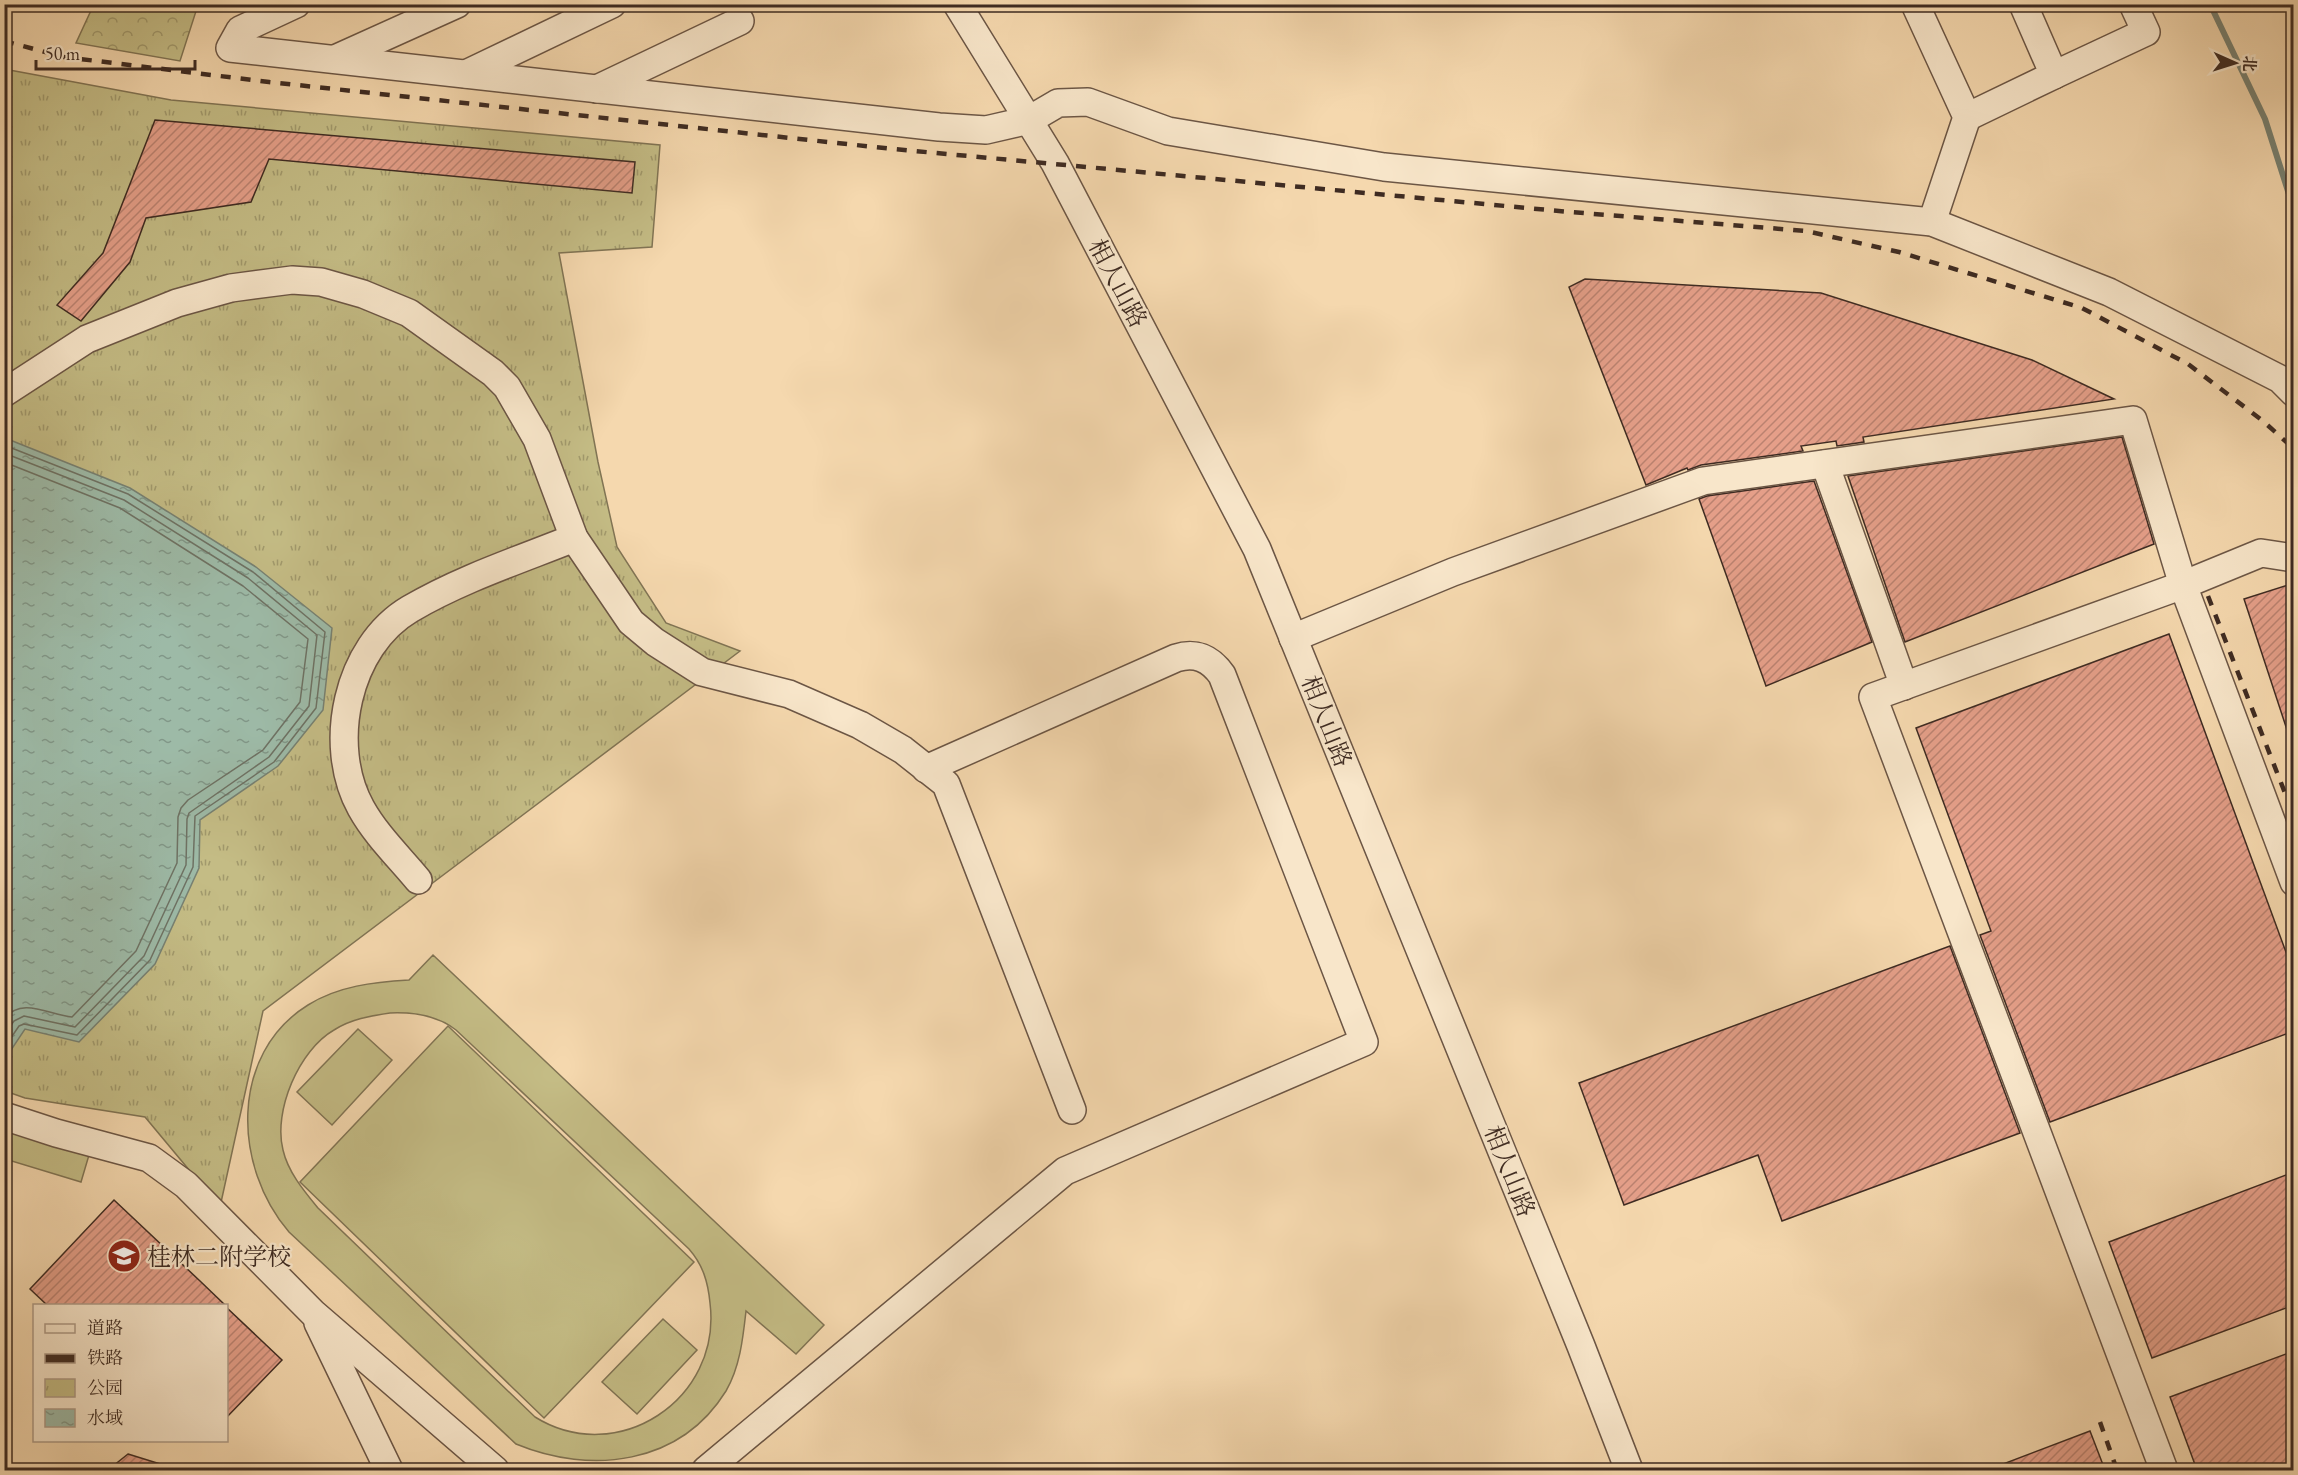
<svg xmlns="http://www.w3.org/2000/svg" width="2298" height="1475" font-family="'EB Garamond','Noto Serif SC',serif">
<defs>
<pattern id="forest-crowns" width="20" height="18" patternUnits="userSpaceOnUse" patternTransform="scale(1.5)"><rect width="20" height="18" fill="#c4bc85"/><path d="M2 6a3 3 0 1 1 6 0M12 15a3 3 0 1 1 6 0" fill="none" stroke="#a1996c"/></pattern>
<pattern id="park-tufts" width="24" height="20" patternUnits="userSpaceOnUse" patternTransform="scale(1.5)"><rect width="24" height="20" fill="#c4bc85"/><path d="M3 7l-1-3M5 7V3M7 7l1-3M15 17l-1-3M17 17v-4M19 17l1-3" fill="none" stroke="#a1996c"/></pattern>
<pattern id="water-ripples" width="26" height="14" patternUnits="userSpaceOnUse" patternTransform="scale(1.5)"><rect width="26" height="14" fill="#9dbaa7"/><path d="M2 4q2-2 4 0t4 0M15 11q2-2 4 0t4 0" fill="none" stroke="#819788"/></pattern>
<pattern id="building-hatch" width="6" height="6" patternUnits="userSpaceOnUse" patternTransform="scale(1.5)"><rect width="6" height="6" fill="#e59f89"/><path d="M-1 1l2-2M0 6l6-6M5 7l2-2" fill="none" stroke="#bb8270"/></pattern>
</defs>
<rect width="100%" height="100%" fill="#f5d8ae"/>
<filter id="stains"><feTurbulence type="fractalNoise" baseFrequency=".00333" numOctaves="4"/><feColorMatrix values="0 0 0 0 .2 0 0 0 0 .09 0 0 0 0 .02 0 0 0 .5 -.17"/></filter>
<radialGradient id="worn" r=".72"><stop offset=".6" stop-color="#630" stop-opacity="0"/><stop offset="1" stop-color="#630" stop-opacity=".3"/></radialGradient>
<polygon fill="url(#forest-crowns)" stroke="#817454" stroke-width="1.5" points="94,4 198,4 198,5 180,61 76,43"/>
<polygon fill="url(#park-tufts)" stroke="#817454" stroke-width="1.5" points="4,69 171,100 660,145 652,247 559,253 598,462 617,547 666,623 740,651 263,1011 220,1207 145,1117 25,1098 5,1091"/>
<g fill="#c4bc85" stroke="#817454" stroke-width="1.5" fill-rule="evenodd">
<path d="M433 955 824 1325 796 1354 746 1311C743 1338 740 1367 726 1391 680 1465 591 1475 516 1444L289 1232C233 1167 229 1054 308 1005 338 986 374 982 409 980ZM390 1013C414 1012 437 1015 456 1030L689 1249C703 1265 708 1282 710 1303 722 1400 617 1468 535 1417L318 1208C304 1191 288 1172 283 1150 273 1111 299 1050 334 1030 351 1019 370 1016 390 1013Z"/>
<polygon points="448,1026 694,1262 544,1418 300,1182"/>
<polygon points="358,1029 392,1060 332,1125 297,1092"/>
<polygon points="4,1130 89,1155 81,1182 5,1159"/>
<polygon points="663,1319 697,1350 637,1414 602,1382"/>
</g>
<polygon fill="url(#water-ripples)" stroke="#778172" stroke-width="1.5" points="5,438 130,488 256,567 332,628 323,710 278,766 200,820 199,868 155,964 79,1042 25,1029 5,1059"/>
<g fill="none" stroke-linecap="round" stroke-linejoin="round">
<g stroke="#6e7264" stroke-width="1.5">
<polyline points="4,445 128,494 253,572 325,632 316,708 274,762 195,816 193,867 150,960 77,1035 24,1024 19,1026 4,1048"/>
<polyline points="4,453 124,500 248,578 317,635 309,706 269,757 189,813 187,819 186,865 144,956 75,1027 24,1016 14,1021 4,1035"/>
<path d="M4 462 120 508 243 586 308 639 300 702 263 750 188 800 181 808 178 817 177 863 136 951 72 1017C49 1015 22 996 4 1019"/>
</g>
<polyline stroke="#778172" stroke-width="6" points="2210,4 2265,119 2294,210"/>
</g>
<g fill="url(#building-hatch)" stroke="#3e2b22" stroke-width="1.5">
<polygon points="155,120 635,162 632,193 269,159 251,202 146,218 130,262 81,321 57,305 103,253"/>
<polygon points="1585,279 1821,293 2032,360 2114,399 1863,437 1864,442 1837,446 1836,441 1801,446 1803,451 1701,465 1688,470 1687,468 1646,485 1569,287"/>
<polygon points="2122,437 2154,544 1905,642 1848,476"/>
<polygon points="1814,481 1872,642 1766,686 1699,499 1707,496"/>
<polygon points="2294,583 2294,739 2290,739 2244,599"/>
<polygon points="2169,634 2294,974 2294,1031 2050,1122 1980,935 1991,931 1916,728"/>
<polygon points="1950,946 2020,1133 1782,1221 1758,1155 1624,1205 1579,1083"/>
<polygon points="2294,1172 2294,1305 2152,1358 2109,1242"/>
<polygon points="114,1200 200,1281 225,1305 47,1305 30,1289"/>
<polygon points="226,1307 282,1360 226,1418"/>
<polygon points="2294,1351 2294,1470 2197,1470 2170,1397"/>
<polygon points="2090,1431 2105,1470 1990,1470 1990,1469"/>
<polygon points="128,1454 170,1467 169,1470 108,1470"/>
</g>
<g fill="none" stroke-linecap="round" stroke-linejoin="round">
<defs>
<g id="minor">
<polyline points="296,4 240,30 230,48 939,127 986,130 1029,120 1058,103 1088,102 1168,131 1384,167 1932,222 2109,292 2280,379 2294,393"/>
<polyline points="957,4 1055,163 1257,549 1581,1346 1629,1470"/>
<polyline points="1915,4 1967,117 1932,222"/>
<polyline points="335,59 457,4"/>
<polyline points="466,74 612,4"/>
<polyline points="2054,75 2146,32 2133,4"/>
<polyline points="597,89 740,21"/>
<polyline points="1967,117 2054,75 2023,4"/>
<polyline points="4,393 87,339 177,303 231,288 292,280 321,282 363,294 409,313 493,373 507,387 537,439 574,538 631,622 655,642 702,672 789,694 860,725 903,750 946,784 1072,1110"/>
<polyline points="1825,464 1904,686"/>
<polyline points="1293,638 1453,572 1703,481 2133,420 2183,585 2294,882"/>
<path d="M418 880C399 857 376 835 361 808 326 745 347 646 410 609 461 579 519 560 574 538"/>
<polyline points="4,1116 56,1133 149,1158 186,1185 313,1313 495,1470"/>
<polyline points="318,1323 389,1470"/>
<path d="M706 1470 1065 1171 1364 1042 1222 675C1210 658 1195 652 1176 658L926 769"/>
<polyline points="2164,1470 1873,697 2183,585 2261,553 2294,558"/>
</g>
</defs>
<use href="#minor" stroke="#6c5645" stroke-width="30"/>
<use href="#minor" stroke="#f8e6ca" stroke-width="27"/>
<g stroke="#3e2b22" stroke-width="4.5" stroke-dasharray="10 10" stroke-linecap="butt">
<polyline points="4,41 64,57 269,82 893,149 1570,212 1806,231 1899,252 2082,308 2188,364 2263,421 2294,449"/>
<polyline points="2208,596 2294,816"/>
<polyline points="2100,1422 2117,1470"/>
</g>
</g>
<defs>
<symbol id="school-disc" viewBox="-11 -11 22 22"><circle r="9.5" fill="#8f2418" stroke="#f8e6ca"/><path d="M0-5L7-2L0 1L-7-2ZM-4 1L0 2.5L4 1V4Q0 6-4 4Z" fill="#fff"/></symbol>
</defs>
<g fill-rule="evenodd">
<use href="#school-disc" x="105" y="1237" width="38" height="38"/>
</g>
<g text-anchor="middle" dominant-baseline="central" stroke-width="4.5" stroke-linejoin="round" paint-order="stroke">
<g font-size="24" fill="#3e2b22" stroke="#f8e6ca">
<text transform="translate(1118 283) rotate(62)">相人山路</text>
<text transform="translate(1327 721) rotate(68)">相人山路</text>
<text transform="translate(1510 1171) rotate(68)">相人山路</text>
</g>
<g font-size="24" fill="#3e2b22" stroke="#f8e6ca" text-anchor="start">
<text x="147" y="1256">桂林二附学校</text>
</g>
</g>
<rect width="2298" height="1475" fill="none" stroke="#f5d8ae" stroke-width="24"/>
<rect x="6" y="6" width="2286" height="1463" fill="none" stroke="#3e2b22" stroke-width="3"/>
<rect x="12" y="12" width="2274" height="1451" fill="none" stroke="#3e2b22" stroke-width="1.5"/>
<rect x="33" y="1304" width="195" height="138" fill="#f8e6ca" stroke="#ae9b87" stroke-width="1.5"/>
<rect x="45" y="1324" width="30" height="9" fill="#f8e6ca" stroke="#ae9b87" stroke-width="1.5"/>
<text x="87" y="1334" font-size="18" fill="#3e2b22">道路</text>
<rect x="45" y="1354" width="30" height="9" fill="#3e2b22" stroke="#ae9b87" stroke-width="1.5"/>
<text x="87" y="1364" font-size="18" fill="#3e2b22">铁路</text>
<rect x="45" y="1379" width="30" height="18" fill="url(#park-tufts)" stroke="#ae9b87" stroke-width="1.5"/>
<text x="87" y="1394" font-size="18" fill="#3e2b22">公园</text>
<rect x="45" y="1409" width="30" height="18" fill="url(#water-ripples)" stroke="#ae9b87" stroke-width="1.5"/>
<text x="87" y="1424" font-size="18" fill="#3e2b22">水域</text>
<g transform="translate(2235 63) rotate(93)" stroke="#f8e6ca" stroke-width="4.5" paint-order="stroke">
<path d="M0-4.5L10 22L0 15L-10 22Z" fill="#3e2b22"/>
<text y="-9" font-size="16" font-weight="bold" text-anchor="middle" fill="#3e2b22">北</text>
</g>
<path d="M36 60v9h159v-9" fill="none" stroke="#3e2b22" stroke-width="3"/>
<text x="45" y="60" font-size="18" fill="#3e2b22" stroke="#f8e6ca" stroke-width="4.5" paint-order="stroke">50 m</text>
<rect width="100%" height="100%" filter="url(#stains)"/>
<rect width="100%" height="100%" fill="url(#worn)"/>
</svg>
